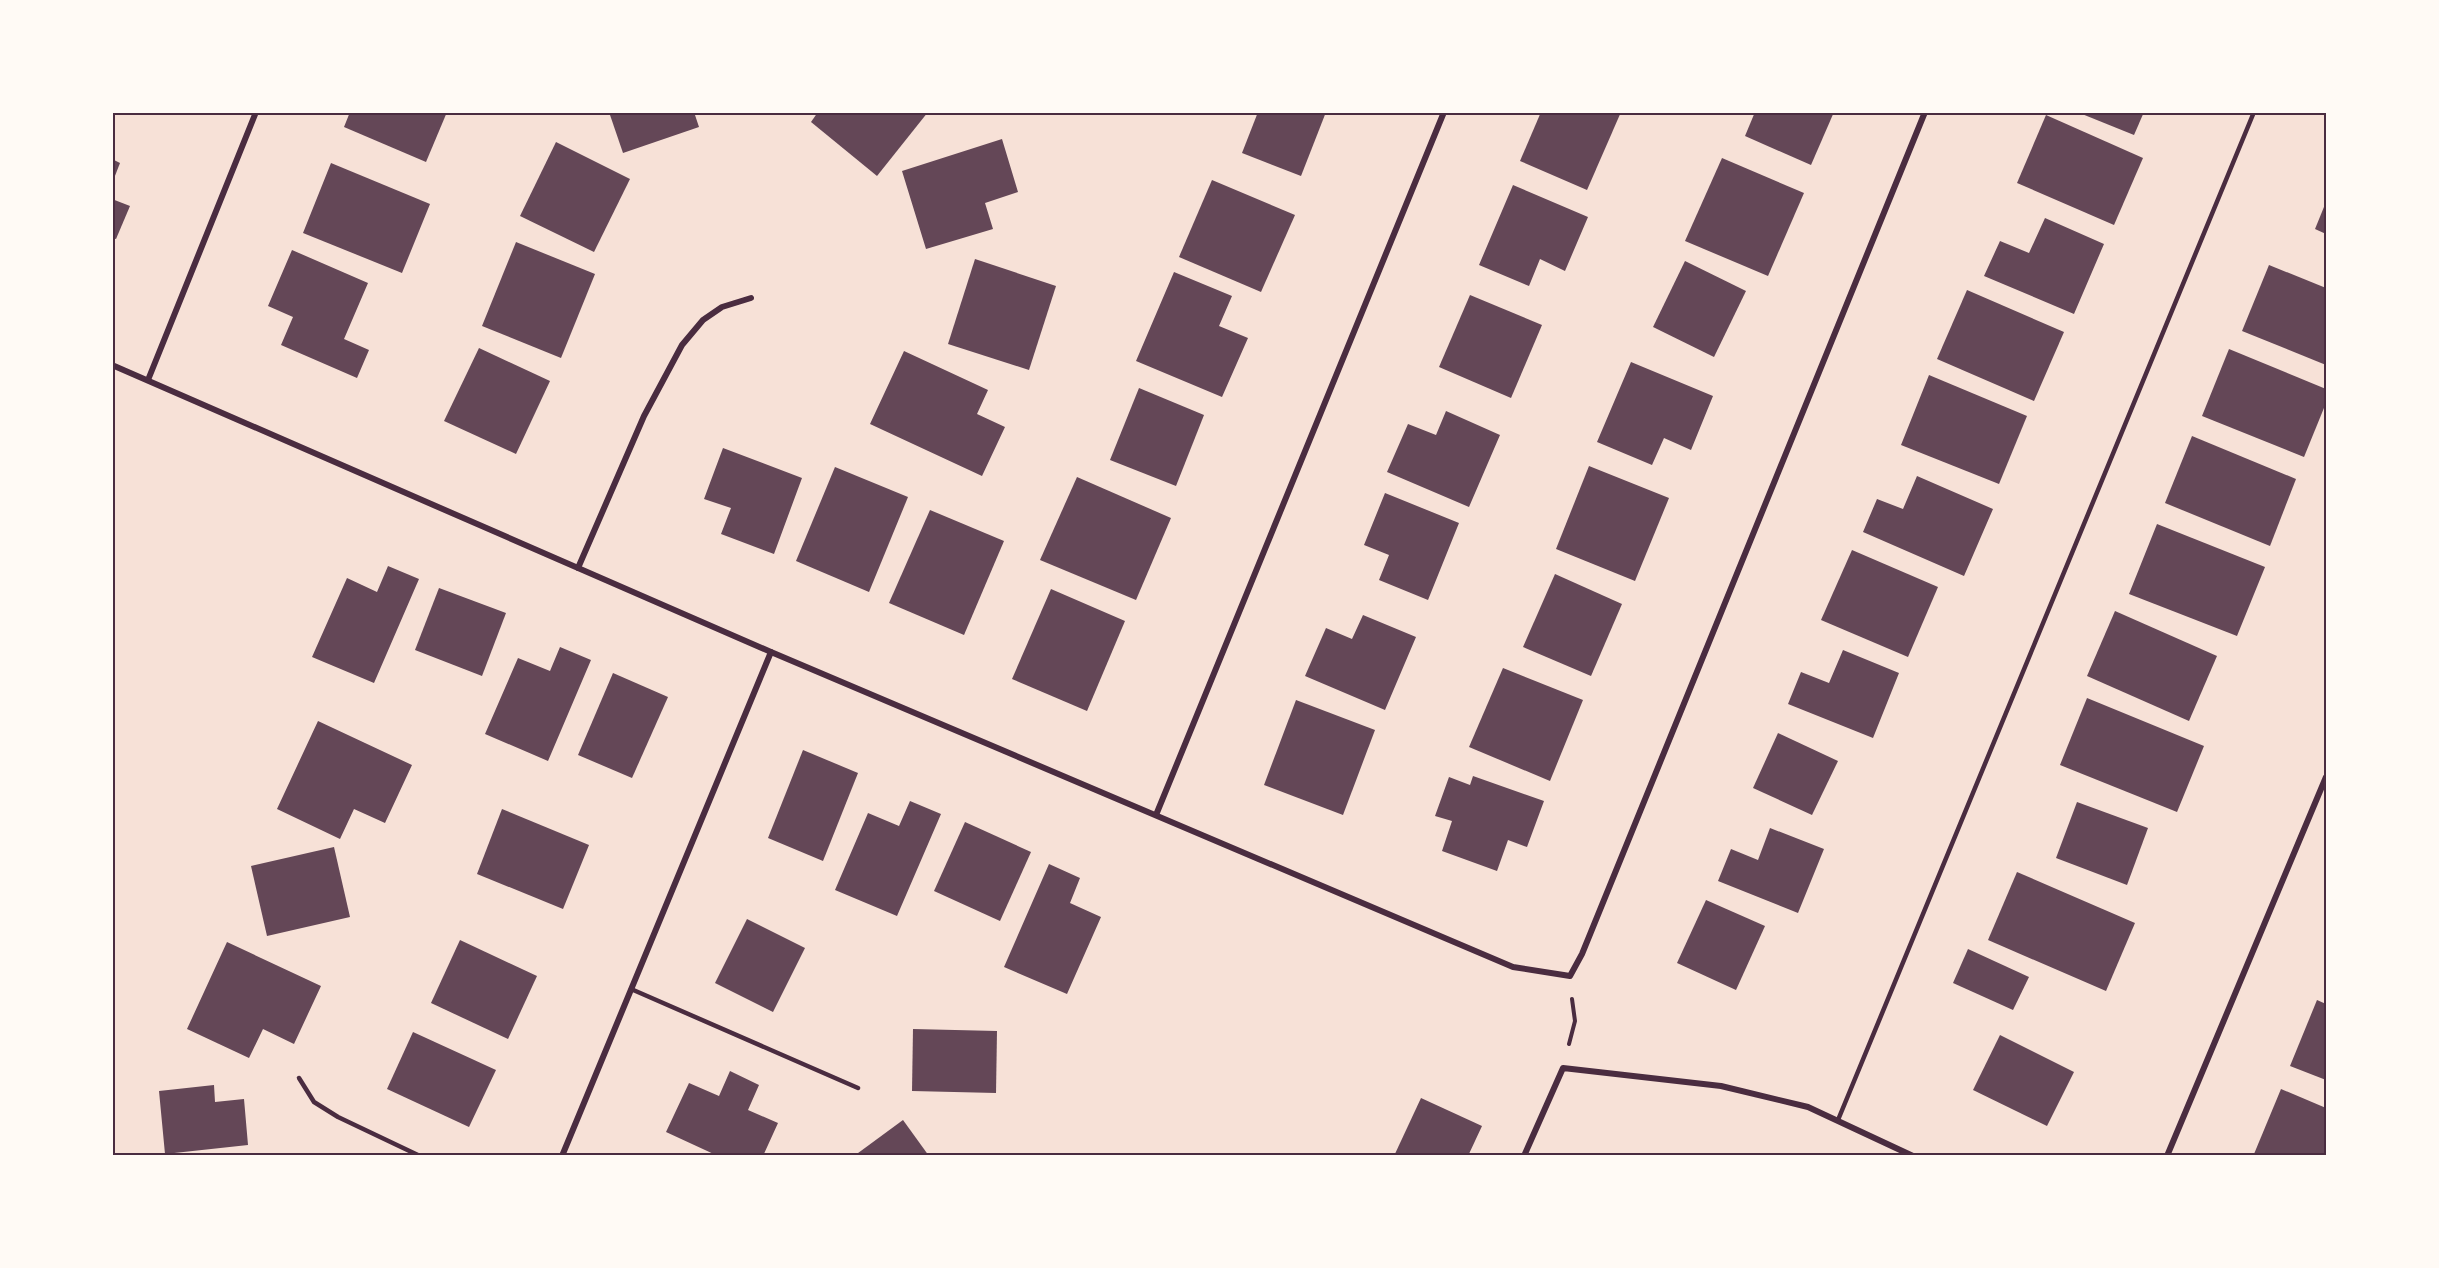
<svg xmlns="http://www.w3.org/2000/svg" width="2439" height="1268" font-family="'Archivo Narrow',sans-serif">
<rect width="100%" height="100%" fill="#f7e1d7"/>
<g fill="#644757">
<polygon points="350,112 447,112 426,162 344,127"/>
<polygon points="609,112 694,112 699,127 623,153"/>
<polygon points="818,112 928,112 877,176 811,122"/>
<polygon points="1258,112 1326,112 1301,176 1242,153"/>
<polygon points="1541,112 1621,112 1587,190 1520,161"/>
<polygon points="1755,112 1834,112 1811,165 1745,136"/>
<polygon points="2077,112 2144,112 2134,135"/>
<polygon points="2046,115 2143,158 2114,225 2017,183"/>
<polygon points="1002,139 1018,192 985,203 993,229 926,249 902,171"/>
<polygon points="556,142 630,179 594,252 520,216"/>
<polygon points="1722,158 1804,193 1768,276 1685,241"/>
<polygon points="112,159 120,163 113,181 112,181"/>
<polygon points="331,163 430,204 402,273 303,233"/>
<polygon points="1212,180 1295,215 1261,292 1179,257"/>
<polygon points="1513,185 1588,217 1565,271 1540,259 1529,286 1479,265"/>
<polygon points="112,199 130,206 116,239 112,238"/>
<polygon points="2326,202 2326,234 2315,229"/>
<polygon points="2045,218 2104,244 2074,314 1984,276 2000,241 2029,253"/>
<polygon points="516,242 595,274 561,358 482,326"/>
<polygon points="292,250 368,283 344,339 369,350 357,378 281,345 293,317 268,306"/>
<polygon points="975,259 1056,286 1029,370 948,344"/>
<polygon points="1685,261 1746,291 1714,357 1653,327"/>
<polygon points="2269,265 2326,288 2326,365 2242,331"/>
<polygon points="1174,272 1232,296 1219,326 1248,338 1222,397 1136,361"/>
<polygon points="1967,290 2064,332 2034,401 1937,359"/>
<polygon points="1470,295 1542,325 1511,398 1439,367"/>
<polygon points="479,348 550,381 516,454 444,421"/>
<polygon points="2229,349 2326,389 2326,403 2304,457 2202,416"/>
<polygon points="904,351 988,390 977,414 1005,427 982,476 870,424"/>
<polygon points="1631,362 1713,396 1691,450 1664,438 1652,465 1597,442"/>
<polygon points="1929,375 2027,416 1999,484 1901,445"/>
<polygon points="1139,388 1204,415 1176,486 1110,460"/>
<polygon points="1446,411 1500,435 1469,507 1387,472 1408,424 1436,435"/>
<polygon points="2192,436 2296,479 2270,546 2165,503"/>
<polygon points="723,448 802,478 774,554 721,534 731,508 704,499"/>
<polygon points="1589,466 1669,498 1635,581 1556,549"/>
<polygon points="835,467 908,497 869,592 796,561"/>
<polygon points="1917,476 1993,509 1964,576 1863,532 1877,499 1903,509"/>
<polygon points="1077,477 1171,518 1136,600 1040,560"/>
<polygon points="1385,493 1459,523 1428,600 1379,580 1389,555 1364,545"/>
<polygon points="930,510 1004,541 964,635 889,603"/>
<polygon points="2157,524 2265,567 2237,636 2129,594"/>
<polygon points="1852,550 1938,587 1908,657 1821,620"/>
<polygon points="388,566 419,579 374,683 312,657 347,578 377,592"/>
<polygon points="1555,574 1622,604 1591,676 1523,647"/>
<polygon points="439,588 506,613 482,676 415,650"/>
<polygon points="1051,589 1125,621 1087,711 1012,679"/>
<polygon points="2115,611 2217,656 2189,721 2087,676"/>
<polygon points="1363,615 1416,637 1385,710 1305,676 1326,628 1352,639"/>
<polygon points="560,647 591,660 548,761 485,734 518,658 550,671"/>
<polygon points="1843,650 1899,673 1873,738 1788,704 1801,672 1829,683"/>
<polygon points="1503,668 1583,700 1550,781 1469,747"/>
<polygon points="613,673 668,697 632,778 578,755"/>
<polygon points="2087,698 2204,746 2177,812 2060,765"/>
<polygon points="1296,700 1375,730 1343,815 1264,785"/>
<polygon points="318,721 412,765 385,823 354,809 340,839 277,809"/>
<polygon points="1778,733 1838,761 1812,815 1753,788"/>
<polygon points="803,750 858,773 823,861 768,838"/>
<polygon points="1473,776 1544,801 1527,847 1508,840 1497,871 1442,851 1452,821 1435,816 1449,777 1470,785"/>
<polygon points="910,801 941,814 897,916 835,890 868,813 899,826"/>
<polygon points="2077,802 2148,828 2127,885 2056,858"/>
<polygon points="502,809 589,845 563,909 477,874"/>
<polygon points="965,822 1031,852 1000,921 934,891"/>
<polygon points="1770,828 1824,849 1798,913 1718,881 1731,849 1758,860"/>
<polygon points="334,847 350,917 267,936 251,866"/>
<polygon points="1049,864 1080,878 1070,903 1101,917 1067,994 1004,967"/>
<polygon points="2017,872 2135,923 2106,991 1988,940"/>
<polygon points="1706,900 1765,926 1736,990 1677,963"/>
<polygon points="747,919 805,948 773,1012 715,983"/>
<polygon points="460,940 537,976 508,1039 431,1003"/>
<polygon points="227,942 321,986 294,1044 263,1029 249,1058 187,1029"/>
<polygon points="1968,949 2029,977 2013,1010 1953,983"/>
<polygon points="2317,1000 2326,1004 2326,1080 2290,1066"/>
<polygon points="913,1029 997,1031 996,1093 912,1091"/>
<polygon points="413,1032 496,1070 469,1127 387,1089"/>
<polygon points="2000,1035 2074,1072 2047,1126 1973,1090"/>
<polygon points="730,1071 759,1085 748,1110 778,1123 763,1156 718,1156 666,1132 689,1083 719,1096"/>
<polygon points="214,1085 215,1102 244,1099 248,1145 165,1154 159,1091"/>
<polygon points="2281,1089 2326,1108 2325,1156 2254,1154"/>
<polygon points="1421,1098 1482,1126 1468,1156 1394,1156"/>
<polygon points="903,1120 929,1156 854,1156"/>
</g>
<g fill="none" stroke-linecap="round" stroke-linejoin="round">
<polyline stroke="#4a2c40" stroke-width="4" points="1569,1044 1575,1021 1572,999"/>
<g stroke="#4a2c40" stroke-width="4.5">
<polyline points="631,989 858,1088"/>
<polyline points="299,1078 314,1102 338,1117 420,1156"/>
<polyline points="1838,1120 2254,112"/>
</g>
<g stroke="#4a2c40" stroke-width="6">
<polyline points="112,365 771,652 1513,967 1570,976 1582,954 1925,112"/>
<polyline points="148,380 256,112"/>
<polyline points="578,568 644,416 682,345 703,320 722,307 751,298"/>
<polyline points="1156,815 1444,112"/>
<polyline points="562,1156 771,652"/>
<polyline points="1524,1156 1563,1068 1721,1086 1808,1107 1913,1156"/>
<polyline points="2167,1156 2326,777"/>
</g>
</g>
<rect width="2439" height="1268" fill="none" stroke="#fffaf5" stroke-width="228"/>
<rect x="114" y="114" width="2211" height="1040" fill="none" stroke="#4a2c40" stroke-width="2"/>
</svg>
